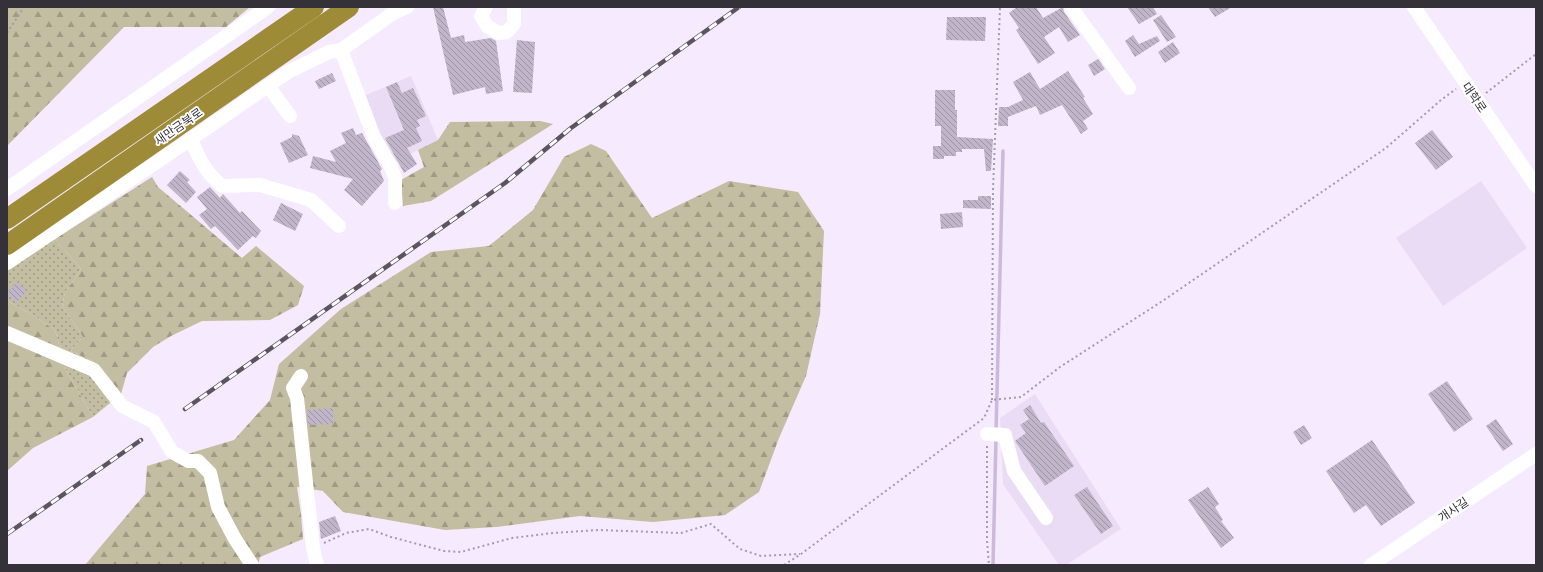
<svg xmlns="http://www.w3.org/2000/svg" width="1543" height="572" font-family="Commissioner,'Noto Sans KR',sans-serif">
<defs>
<pattern id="grass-dots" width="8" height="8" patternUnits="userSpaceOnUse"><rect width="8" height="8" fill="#c3bda1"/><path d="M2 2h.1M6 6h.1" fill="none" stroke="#9f9a84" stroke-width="1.8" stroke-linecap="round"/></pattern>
<pattern id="forest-firs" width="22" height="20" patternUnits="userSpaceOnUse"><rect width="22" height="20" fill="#c3bda1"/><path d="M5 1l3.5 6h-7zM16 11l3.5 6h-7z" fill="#9f9a84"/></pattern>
<pattern id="building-back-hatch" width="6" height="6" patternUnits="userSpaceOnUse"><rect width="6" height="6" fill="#c1b6c9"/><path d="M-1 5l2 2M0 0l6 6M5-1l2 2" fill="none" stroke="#9e95a4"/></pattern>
</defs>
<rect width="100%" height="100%" fill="#f5eafe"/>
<g fill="#eadcf5">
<polygon points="411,76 438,140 394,162 390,158 364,96"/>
<polygon points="1481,181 1527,248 1443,306 1396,238"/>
<polygon points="1035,394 1121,529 1066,565 1059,565 1003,484 1000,418"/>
</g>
<polygon fill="url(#grass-dots)" points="55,239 81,269 65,293 62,306 83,337 70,351 93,361 121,394 93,417 66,370 55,330 30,313 7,301 7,270"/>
<g fill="url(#forest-firs)">
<polygon points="7,7 250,7 226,27 124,27 7,146"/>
<polygon points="540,121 553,124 431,201 403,206 401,180 424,167 418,150 438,140 450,122"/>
<polygon points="591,144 606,151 652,218 729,181 798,192 824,231 820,314 806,376 779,438 759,492 725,515 653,522 580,516 496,527 445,530 343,512 323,491 297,487 301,514 303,539 260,557 258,565 85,565 145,494 147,466 234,440 270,400 279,364 341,309 431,252 489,246 533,210 564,157"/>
<polygon points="152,177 158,187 242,258 256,246 304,286 298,305 270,320 202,321 171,336 153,347 127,373 121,394 93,361 70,351 83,337 62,306 65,293 81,269 55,239"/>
<polygon points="7,301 30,313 55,330 66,370 93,417 33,448 7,471"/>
</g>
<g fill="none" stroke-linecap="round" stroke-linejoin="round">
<g stroke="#cdb9dc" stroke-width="3.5">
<polyline points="996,432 1003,151"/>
<polyline points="993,565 996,438"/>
</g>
</g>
<g fill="url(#building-back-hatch)">
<polygon points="433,7 443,7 451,38 464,35 465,42 491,38 496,41 503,91 486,94 485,87 453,95"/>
<polygon points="1017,7 1036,7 1043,18 1063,7 1064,12 1080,35 1068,42 1059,27 1044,37 1055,53 1038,64 1016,30 1019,28 1009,13"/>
<polygon points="1127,7 1153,7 1157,14 1139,24"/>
<polygon points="1208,7 1232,7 1215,17"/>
<polygon points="1161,15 1176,37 1167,42 1153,20"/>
<polygon points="947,17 986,17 985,41 946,40"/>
<polygon points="1133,35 1139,44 1157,36 1160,41 1135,57 1125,41"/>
<polygon points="517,40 535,42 532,93 513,92"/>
<polygon points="1173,42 1180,53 1165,63 1158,52"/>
<polygon points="1098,59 1105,69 1094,76 1088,65"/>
<polygon points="1068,71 1085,97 1083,98 1093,114 1083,121 1088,129 1081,134 1062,105 1040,115 1036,106 1008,117 1008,126 998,126 999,107 1008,107 1023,100 1013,82 1030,72 1040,89"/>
<polygon points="332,73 336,81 319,89 315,81"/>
<polygon points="397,82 402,93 413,88 426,116 417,120 420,126 416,128 422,141 407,148 417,164 404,173 385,138 404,130 386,87"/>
<polygon points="935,90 955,90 955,110 957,110 957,137 993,139 991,171 986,171 984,149 962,149 962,152 956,152 956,156 944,156 944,159 933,159 933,146 941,146 941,126 935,126"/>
<polygon points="353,128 356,135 362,133 382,169 380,171 384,181 362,206 344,190 353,179 310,168 313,156 336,162 330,151 346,143 341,133"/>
<polygon points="1432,130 1453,157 1436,170 1415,143"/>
<polygon points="292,134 299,136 308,155 289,163 280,143 292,137"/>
<polygon points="180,171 190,180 187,182 196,192 186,203 167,185"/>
<polygon points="210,187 220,198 223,194 240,213 242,211 261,231 256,238 253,236 238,250 215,226 211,229 199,215 207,209 197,197"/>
<polygon points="978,196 991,196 991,209 963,208 963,200 978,200"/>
<polygon points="281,203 303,214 295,231 273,220"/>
<polygon points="962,212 963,227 941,229 940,214"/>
<polygon points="17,282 27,291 16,303 7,293"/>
<polygon points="1447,381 1473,419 1454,432 1428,394"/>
<polygon points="1030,405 1041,423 1044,422 1074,466 1045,486 1015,441 1026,433 1020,425 1029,419 1023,410"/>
<polygon points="333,408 333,424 308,425 307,410"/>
<polygon points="1496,419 1513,444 1503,451 1486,426"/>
<polygon points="1304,425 1312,438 1301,445 1293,432"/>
<polygon points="1372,440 1415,503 1381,526 1366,505 1354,513 1326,471"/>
<polygon points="1087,487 1113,526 1101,534 1074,495"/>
<polygon points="1208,487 1219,504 1215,507 1223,520 1221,521 1234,538 1221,548 1188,500"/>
<polygon points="335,516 341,531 321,539 319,522"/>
</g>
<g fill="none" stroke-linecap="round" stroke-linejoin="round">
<g stroke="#a49caa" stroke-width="2" stroke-dasharray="2 3" stroke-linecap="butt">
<polyline points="7,33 24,7"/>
<polyline points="1486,93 1536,54"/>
<polyline points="992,400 993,190 1000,7"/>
<polyline points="987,446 987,541 989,565"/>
<polyline points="324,543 346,533 369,529 391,537 444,551 461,552 512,538 553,533 598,530 681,533 711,524 740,549 761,556 800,554"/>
<polyline points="784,565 801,554 984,418 992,400 1021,397 1060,367 1164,300 1386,148 1441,100 1456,89"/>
</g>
<g stroke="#fff" stroke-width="14">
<polyline points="486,7 481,16 487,26 498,33 507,32 514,24 514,7"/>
<polyline points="1071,7 1129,88"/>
<polyline points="1414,7 1536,186"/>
<polyline points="341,50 374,137 390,165 395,178 395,203"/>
<polyline points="268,86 290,116"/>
<path d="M191 139C199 159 206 173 222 186L260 185 311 200 339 226"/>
<polyline points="7,189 268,7"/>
<polyline points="7,263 191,139 288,72 329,52 341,50 392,14 407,7"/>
<polyline points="7,333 94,370 122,406 154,422 172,452 188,461 198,461 210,473 218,507 235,539 252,565"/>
<polyline points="301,376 293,388 297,398 313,548 317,565"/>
<polyline points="987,434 1005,435 1014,471 1046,518"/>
<polyline points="1371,565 1536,454"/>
</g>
<g stroke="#9e8b37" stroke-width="20">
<polyline points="7,219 314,7"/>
<polyline points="7,245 349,7"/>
</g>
<defs>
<g id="rail">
<polyline points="185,409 505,183 571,128 739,7"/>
<polyline points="7,534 141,440"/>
</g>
</defs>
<use href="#rail" stroke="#5b5560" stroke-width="4.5"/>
<use href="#rail" stroke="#fff" stroke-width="3" stroke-dasharray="9" stroke-linecap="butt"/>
</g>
<g text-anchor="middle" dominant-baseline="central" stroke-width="3.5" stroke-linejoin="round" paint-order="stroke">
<g font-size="12" fill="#353139" stroke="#fff">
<text transform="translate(1475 97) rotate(56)">대학로</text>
<text transform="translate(178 126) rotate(-35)">새만금북로</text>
<text transform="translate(1453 509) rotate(-34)">개사길</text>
</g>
</g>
<rect width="1543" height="572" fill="none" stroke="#353139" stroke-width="16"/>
</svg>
